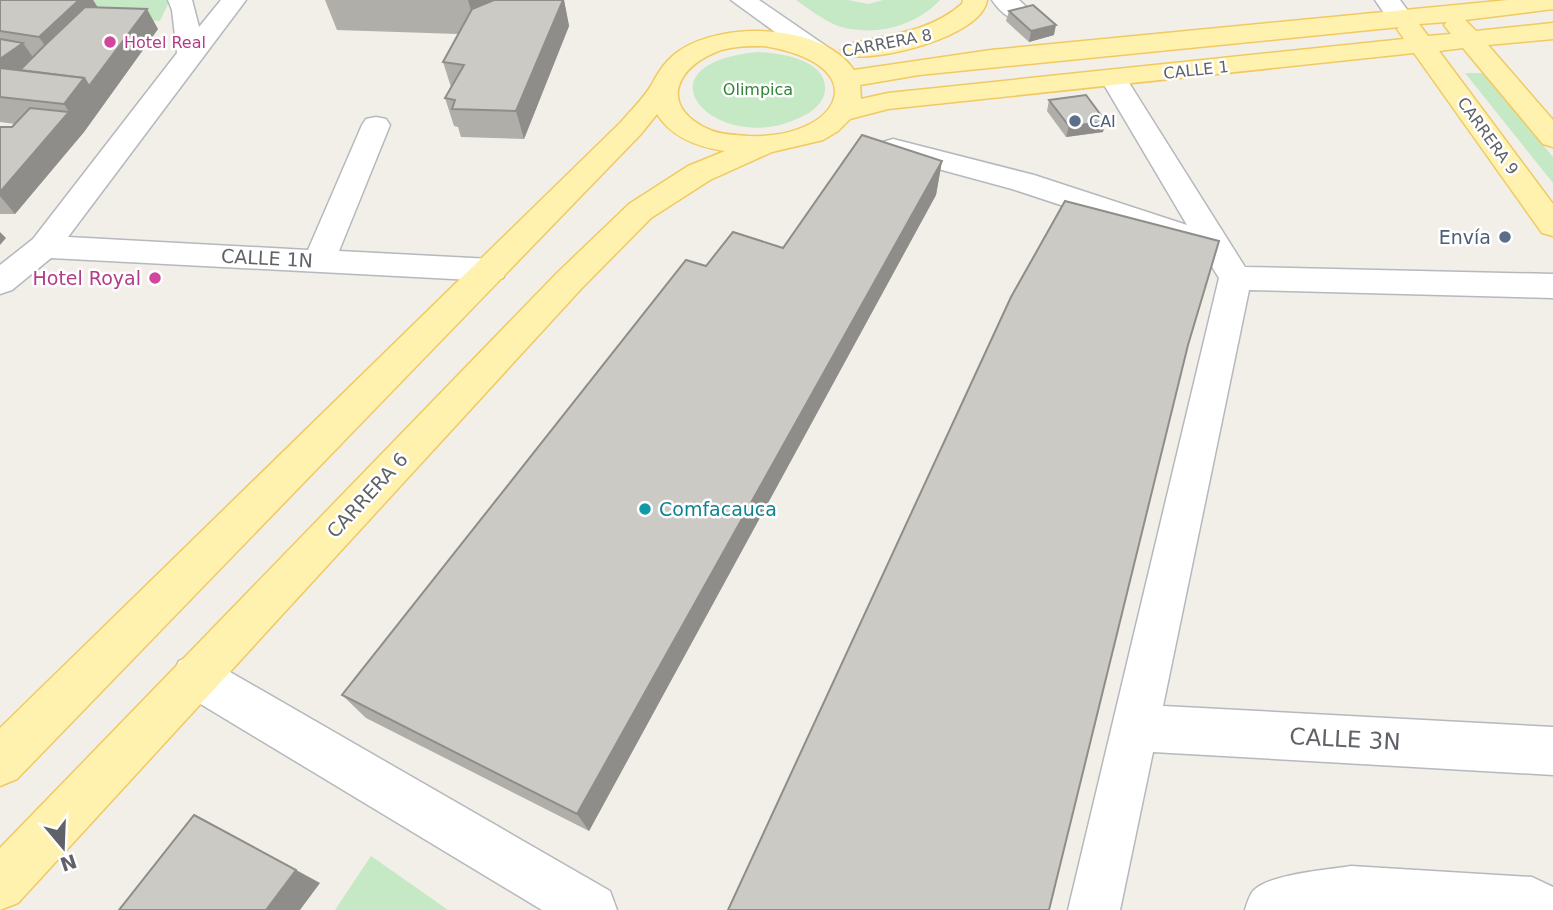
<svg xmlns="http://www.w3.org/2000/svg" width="1553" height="910" font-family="'DejaVu Sans',sans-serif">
<rect width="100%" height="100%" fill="#f1efe8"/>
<g fill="#c5e8c5">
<polygon points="6,0 168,0 169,2 160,21 105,19 0,5"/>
<path d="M796 0H848L869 4 883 0H940C915 27 873 37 838 26 823 20 809 9 796 0Z"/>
<path d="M757 52C779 53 827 59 825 90 824 103 812 112 801 117 718 159 629 65 757 52Z"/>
<polygon points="1465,73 1483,73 1553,157 1553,183"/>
<polygon points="371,856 448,910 335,910"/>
</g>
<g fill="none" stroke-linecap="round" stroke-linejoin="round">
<defs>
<g id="minor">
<polygon points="168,0 192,0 199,27 221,0 246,0 68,237 308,250 362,125 366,119 376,117 386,119 390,125 339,251 491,259 503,262 507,270 503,278 491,281 51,258 12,290 0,294 0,265 33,239 177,53 172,10"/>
<polygon points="731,0 759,0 826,46 830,51 826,56 817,59 808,56"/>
<path d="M992 0H1019L1037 17 1034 22C1017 26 1001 14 992 0Z"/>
<path d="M1375 0H1400L1414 19 1411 24C1392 29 1385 14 1375 0Z"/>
<polygon points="1113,70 1122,72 1126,78 1245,267 1553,274 1553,298 1249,290 1163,706 1553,727 1553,775 1153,752 1120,910 1068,910 1219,278 1196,241 1184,246 1173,242 1012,189 883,154 879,148 883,142 893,139 1034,175 1187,225 1100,78 1104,72"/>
<polygon points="195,654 211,661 610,891 617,910 542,910 179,691 172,676 179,661"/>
<path d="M1351 866 1532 877 1553 887V910H1245C1247 904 1249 895 1254 890 1270 874 1328 870 1351 866Z"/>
</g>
<g id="major">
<path d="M963 0H987C982 37 875 63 845 55L841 50 845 45C888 34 927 34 962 4Z"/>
<path d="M1508 0H1553V9L1465 20 1476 31 1553 23V39L1488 45 1553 120V147L1543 144 1463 48 1439 51 1553 204V236L1542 233 1414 53 888 109 850 119 838 131 823 140 772 152 710 180 651 218 581 289 18 903 0 910V848L557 273 629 204 688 166 725 151C698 147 672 138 657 114L641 134 17 779 0 786V728L621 122C631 110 644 98 652 84 659 71 666 60 679 51 723 21 822 23 854 70L991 50ZM1447 22 1444 25 1451 34 1428 36 1419 24ZM1399 27 1397 29 1404 39 888 93 861 99 860 85 919 75ZM764 46C879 65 840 140 748 136 735 135 722 135 710 130 661 109 672 70 716 52 731 46 748 46 764 46Z"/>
</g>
</defs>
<use href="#minor" stroke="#b5b8bc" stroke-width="3"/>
<use href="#major" stroke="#f2c960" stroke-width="3"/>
<use href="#minor" fill="#fff" fill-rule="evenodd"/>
<use href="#major" fill="#fff2af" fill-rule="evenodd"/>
</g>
<g fill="#afaea9">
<polygon points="0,0 93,0 98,8 158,29 84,132 15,214 0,214 0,127 12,127 15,124 0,122"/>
<polygon points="325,0 564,0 569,26 524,139 461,137 458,127 454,126 445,98 451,87 443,62 458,34 337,30"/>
<polygon points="1009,11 1054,35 1029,42 1006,21"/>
<polygon points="1049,100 1103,132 1066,137 1047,111"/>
<polygon points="942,161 936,195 589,831 366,718 342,695 706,266 783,248"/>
</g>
<g fill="#8f8d8a">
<polygon points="79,0 93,0 105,19 58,65 39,37"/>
<polygon points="468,0 539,0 478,35"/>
<polygon points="563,0 564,0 569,26 524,139 516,111"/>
<polygon points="147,9 158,29 84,132 15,214 0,196 0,192 69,112 64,104 84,78"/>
<polygon points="1056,25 1054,35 1029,42 1031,31"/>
<polygon points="23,43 37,63 0,90 0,59"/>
<polygon points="1106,122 1103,132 1066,137 1069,126"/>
<polygon points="942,161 936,195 589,831 577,814"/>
<polygon points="0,232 6,238 0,245"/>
<polygon points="194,815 223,830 320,883 300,910 266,910"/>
</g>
<g fill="#cccac5" stroke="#8f8d8a" stroke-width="2">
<polygon points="0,0 79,0 39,37 0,31"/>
<polygon points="494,0 563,0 516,111 452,109 455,100 445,98 464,65 443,62 472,9"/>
<polygon points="1033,5 1056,25 1031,31 1009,11"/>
<polygon points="85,7 147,9 89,86 84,78 20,70 45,45"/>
<polygon points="0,39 23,43 0,59"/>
<polygon points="0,68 84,78 64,104 0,97"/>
<polygon points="1086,95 1106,122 1069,126 1049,100"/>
<polygon points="30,108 69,112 0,192 0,127 12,127"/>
<polygon points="862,135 942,161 577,814 342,695 686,260 706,266 733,232 783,248"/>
<polygon points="1065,201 1219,241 1188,345 1049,910 728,910 1011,297"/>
<polygon points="194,815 296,870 266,910 119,910"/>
</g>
<g fill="#d1479c" stroke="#fff" stroke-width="2.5">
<circle cx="110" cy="42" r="7"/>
<circle cx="155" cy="278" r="7"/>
</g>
<g fill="#5c6f8a" stroke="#fff" stroke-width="2.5">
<circle cx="1075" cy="121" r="7"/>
<circle cx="1505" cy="237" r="7"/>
</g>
<circle fill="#0f9aa8" stroke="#fff" stroke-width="2.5" cx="645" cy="509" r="7"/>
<g text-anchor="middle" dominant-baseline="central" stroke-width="5" stroke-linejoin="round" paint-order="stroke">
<g font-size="16" fill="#b23c85" stroke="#fff" text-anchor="start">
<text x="124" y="42">Hotel Real</text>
</g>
<g font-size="16" fill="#5f6368" stroke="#fff">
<text transform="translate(887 43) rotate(-11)">CARRERA 8</text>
<text transform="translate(1196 70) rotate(-6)">CALLE 1</text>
<text transform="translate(1488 136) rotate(54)">CARRERA 9</text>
</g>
<g font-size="16" fill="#348238" stroke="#fff">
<text x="758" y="89">Olimpica</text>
</g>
<g font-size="16" fill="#4e5e75" stroke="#fff" text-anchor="start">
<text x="1089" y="121">CAI</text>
</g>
<g font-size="19" fill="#4e5e75" stroke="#fff" text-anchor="end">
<text x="1491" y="237">Envía</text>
</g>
<g font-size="19" fill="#5f6368" stroke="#fff">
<text transform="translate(267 258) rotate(3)">CALLE 1N</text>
<text transform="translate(367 495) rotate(-47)">CARRERA 6</text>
</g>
<g font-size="19" fill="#b23c85" stroke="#fff" text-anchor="end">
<text x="141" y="278">Hotel Royal</text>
</g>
<g font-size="19" fill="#0d838f" stroke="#fff" text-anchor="start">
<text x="659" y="509">Comfacauca</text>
</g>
<g font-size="23" fill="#5f6368" stroke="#fff">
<text transform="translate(1345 739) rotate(3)">CALLE 3N</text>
</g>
</g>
<g transform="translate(63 847) rotate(161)" stroke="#ffffff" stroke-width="5" paint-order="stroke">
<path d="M0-5L12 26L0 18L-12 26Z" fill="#5f6368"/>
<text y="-10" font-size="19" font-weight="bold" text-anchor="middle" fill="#5f6368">N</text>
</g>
</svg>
